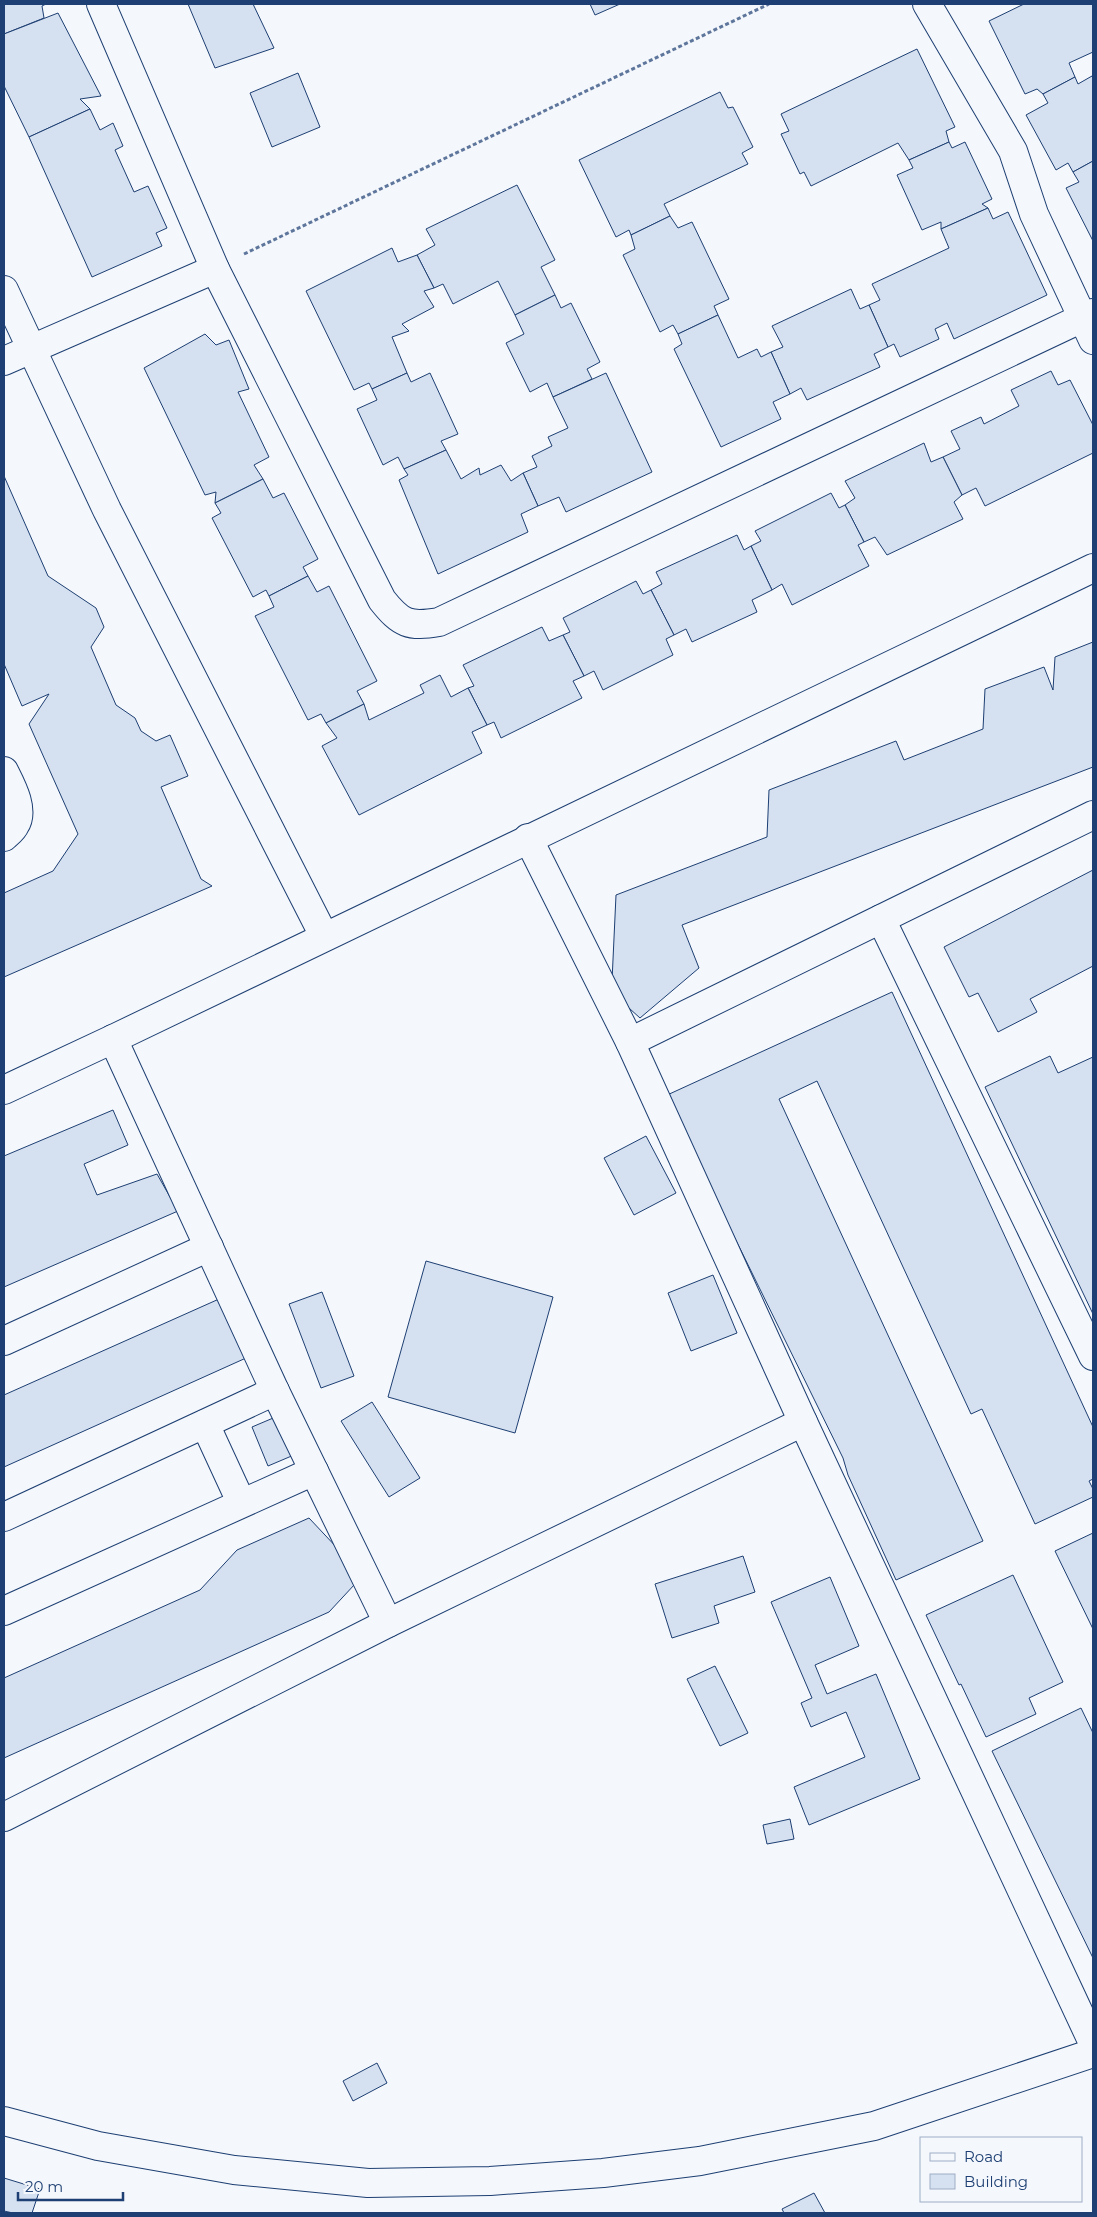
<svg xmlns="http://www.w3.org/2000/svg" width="1097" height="2217" font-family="Montserrat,sans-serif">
<rect width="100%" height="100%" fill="#f4f7fb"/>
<g fill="#d5e0f0" stroke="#1d3f73">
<polygon points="4,4 46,4 42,6 44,18 4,34"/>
<polygon points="188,4 253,4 274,48 215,68"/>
<polygon points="590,4 620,4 595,15"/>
<polygon points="1024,4 1093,4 1093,52 1069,63 1075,77 1043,94 1037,89 1025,94 989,21"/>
<polygon points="58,13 101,96 80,99 90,109 29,137 4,86 4,34"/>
<polygon points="917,49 955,127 946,131 949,142 909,160 898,143 811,186 804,172 800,174 781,134 789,131 781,114"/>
<polygon points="298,73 320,127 272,147 250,93"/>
<polygon points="1092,76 1093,79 1093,161 1073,172 1068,163 1056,170 1026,115 1048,103 1043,94 1075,77 1078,84"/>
<polygon points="720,92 728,108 733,107 753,147 742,153 748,164 664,204 670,216 631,235 629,230 616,237 579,160"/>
<polygon points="90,109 100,130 113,123 123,146 115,150 134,192 148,186 167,228 156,233 162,246 92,277 29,137"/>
<polygon points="949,142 952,148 965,142 992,199 982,204 988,208 941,229 941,222 922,230 897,175 913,168 909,160"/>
<polygon points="1093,161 1093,241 1066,188 1079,182 1073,172"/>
<polygon points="517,185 555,260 541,267 555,295 515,315 498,281 453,304 443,284 434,288 417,255 435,245 426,229"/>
<polygon points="988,208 993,219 1008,212 1047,295 954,339 947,323 935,329 939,339 900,357 894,344 888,347 869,305 880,300 872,284 949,248 941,229"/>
<polygon points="670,216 678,228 692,222 729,299 714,306 718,315 678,334 673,325 660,332 623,255 635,249 631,235"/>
<polygon points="392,248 398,262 417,255 434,288 424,291 434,307 402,324 409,331 392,337 407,373 372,389 369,383 354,390 306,291"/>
<polygon points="851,289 860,309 869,305 888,347 874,354 880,367 807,400 801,388 790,394 771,352 783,347 772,326"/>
<polygon points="555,295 561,308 571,303 600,362 587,369 592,379 553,397 547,383 530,392 506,343 524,334 515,315"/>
<polygon points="718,315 738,358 757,349 761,357 771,352 790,394 773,402 781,419 721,447 674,349 682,344 678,334"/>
<polygon points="205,334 216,345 229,340 249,389 238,392 269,457 254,465 263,479 215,503 216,492 205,495 144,368"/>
<polygon points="1051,371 1058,385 1070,380 1093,425 1093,453 985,506 976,488 962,495 943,457 960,449 951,431 981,417 984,424 1019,406 1011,390"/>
<polygon points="407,373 411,382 430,373 458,434 441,441 446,450 404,469 398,457 383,465 357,409 377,400 372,389"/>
<polygon points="606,373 652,472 566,512 559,497 538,506 523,473 537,467 532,456 552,446 548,437 568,428 553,397"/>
<polygon points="924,443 931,462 943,457 962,495 954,502 963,519 887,555 875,537 864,542 845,505 855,498 845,481"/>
<polygon points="446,450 461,479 479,468 480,475 501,465 511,481 523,473 538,506 521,514 528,532 438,574 399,480 408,475 404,469"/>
<polygon points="4,476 48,576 96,608 104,627 91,647 116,705 135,718 141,731 156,741 170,735 188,776 161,787 201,879 212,886 4,977 4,893 53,871 78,834 29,724 49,694 22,706 4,664"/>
<polygon points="263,479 273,498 284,493 318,559 303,567 308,576 269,596 266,590 253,597 212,518 221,513 215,503"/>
<polygon points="831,493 839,508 845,505 864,542 858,545 869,566 792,605 782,584 772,590 751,546 761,541 755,531"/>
<polygon points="737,535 744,550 751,546 772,590 752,600 757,612 692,642 686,629 674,635 651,590 662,584 656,572"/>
<polygon points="308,576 317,592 329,586 377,681 357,691 364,704 326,723 321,714 308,720 255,616 274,607 269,596"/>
<polygon points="636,581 643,594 651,590 674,635 666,639 673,655 603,690 594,671 584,676 563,635 570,632 563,618"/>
<polygon points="542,627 549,641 563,635 584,676 573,681 582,698 501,738 494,722 487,725 468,688 474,686 463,665"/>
<polygon points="1093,642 1093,767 682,925 699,968 640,1018 619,999 612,981 616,895 767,837 769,790 896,741 904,760 983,729 985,689 1044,667 1053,690 1055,657"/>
<polygon points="440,675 451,697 468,688 487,725 472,732 482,753 359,815 322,746 337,738 326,723 364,704 369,720 424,693 420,685"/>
<polygon points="1093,870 1093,966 1030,999 1037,1012 998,1032 978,993 969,997 944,947"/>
<polygon points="892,992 1093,1427 1093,1479 1089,1481 1093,1489 1093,1497 1035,1524 982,1409 971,1414 817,1081 779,1099 983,1541 896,1580 848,1475 843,1458 665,1096"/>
<polygon points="1050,1056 1058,1073 1093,1057 1093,1314 985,1087"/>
<polygon points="113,1110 128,1145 84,1164 97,1195 157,1174 178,1211 4,1287 4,1156"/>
<polygon points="646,1136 676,1193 634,1215 604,1158"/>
<polygon points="426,1261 553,1297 515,1433 388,1397"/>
<polygon points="713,1275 737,1333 691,1351 668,1293"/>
<polygon points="322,1292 354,1376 321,1388 289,1304"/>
<polygon points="219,1299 246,1358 4,1467 4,1395"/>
<polygon points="372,1402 420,1478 389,1497 341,1421"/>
<polygon points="285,1413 301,1452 268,1466 252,1427"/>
<polygon points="309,1518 340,1551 355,1584 329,1612 4,1758 4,1678 200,1590 237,1550"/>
<polygon points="1093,1533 1093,1629 1055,1551"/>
<polygon points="743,1556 755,1592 714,1606 719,1623 672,1638 655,1584"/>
<polygon points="1013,1575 1063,1682 1029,1698 1036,1714 986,1737 961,1684 959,1685 926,1615"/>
<polygon points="830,1577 859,1646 815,1665 827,1694 876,1674 920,1779 809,1825 794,1787 865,1757 846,1712 811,1727 801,1703 812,1698 771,1602"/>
<polygon points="715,1666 748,1733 720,1746 687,1679"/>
<polygon points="1081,1708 1093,1733 1093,1958 992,1751"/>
<polygon points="790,1819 794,1839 767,1844 763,1825"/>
<polygon points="377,2063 387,2083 353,2101 343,2081"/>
<polygon points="4,2178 40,2189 32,2213 13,2213 4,2211"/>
<polygon points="814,2193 825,2213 784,2213 782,2209"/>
</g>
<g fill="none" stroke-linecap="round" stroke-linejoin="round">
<defs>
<g id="minor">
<path d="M101 4 215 269 382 600C401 624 409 627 439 622L1093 313"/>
<polyline points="927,4 1013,151 1034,214 1093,340"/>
<polyline points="4,290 107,510 324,936"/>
<polyline points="4,361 215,269"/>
<path d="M4 771C11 785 25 810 15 825 13 830 7 834 4 837"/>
<polyline points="528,838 630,1042 803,1422 1093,2043"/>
<polyline points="881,919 1093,1356"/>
<polyline points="113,1039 275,1391 388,1623"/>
<polyline points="630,1042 1093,815"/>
<polyline points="4,1090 113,1039 1093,568"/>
<polyline points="4,1341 209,1247"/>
<polyline points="205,1424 241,1502"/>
<polyline points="4,1517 275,1391"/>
<polyline points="4,1611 314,1471"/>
<polyline points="4,1817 388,1623 803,1422"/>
<polyline points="4,2121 98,2146 234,2170 368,2183 490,2181 603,2173 700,2161 874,2126 1093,2053"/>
</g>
</defs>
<use href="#minor" stroke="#1d3f73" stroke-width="30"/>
<polyline stroke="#5e769c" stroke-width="3" stroke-dasharray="4 2.5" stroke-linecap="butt" points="244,254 769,4"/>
<use href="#minor" stroke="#f4f7fb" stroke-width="28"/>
</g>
<rect width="1097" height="2217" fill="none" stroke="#1d3f73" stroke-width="10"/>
<rect x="920" y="2137" width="162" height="65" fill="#f4f7fb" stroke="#9eadc5"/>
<rect x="930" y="2153" width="25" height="8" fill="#f4f7fb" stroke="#9eadc5"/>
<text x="964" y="2162" font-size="15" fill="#1d3f73">Road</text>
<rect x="930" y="2174" width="25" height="15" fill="#d5e0f0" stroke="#9eadc5"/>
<text x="964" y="2187" font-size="15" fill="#1d3f73">Building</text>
<path d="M18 2192v8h105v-8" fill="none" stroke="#1d3f73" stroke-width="2.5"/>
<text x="25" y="2192" font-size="15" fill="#1d3f73" stroke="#f4f7fb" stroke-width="4" paint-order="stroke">20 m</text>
</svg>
